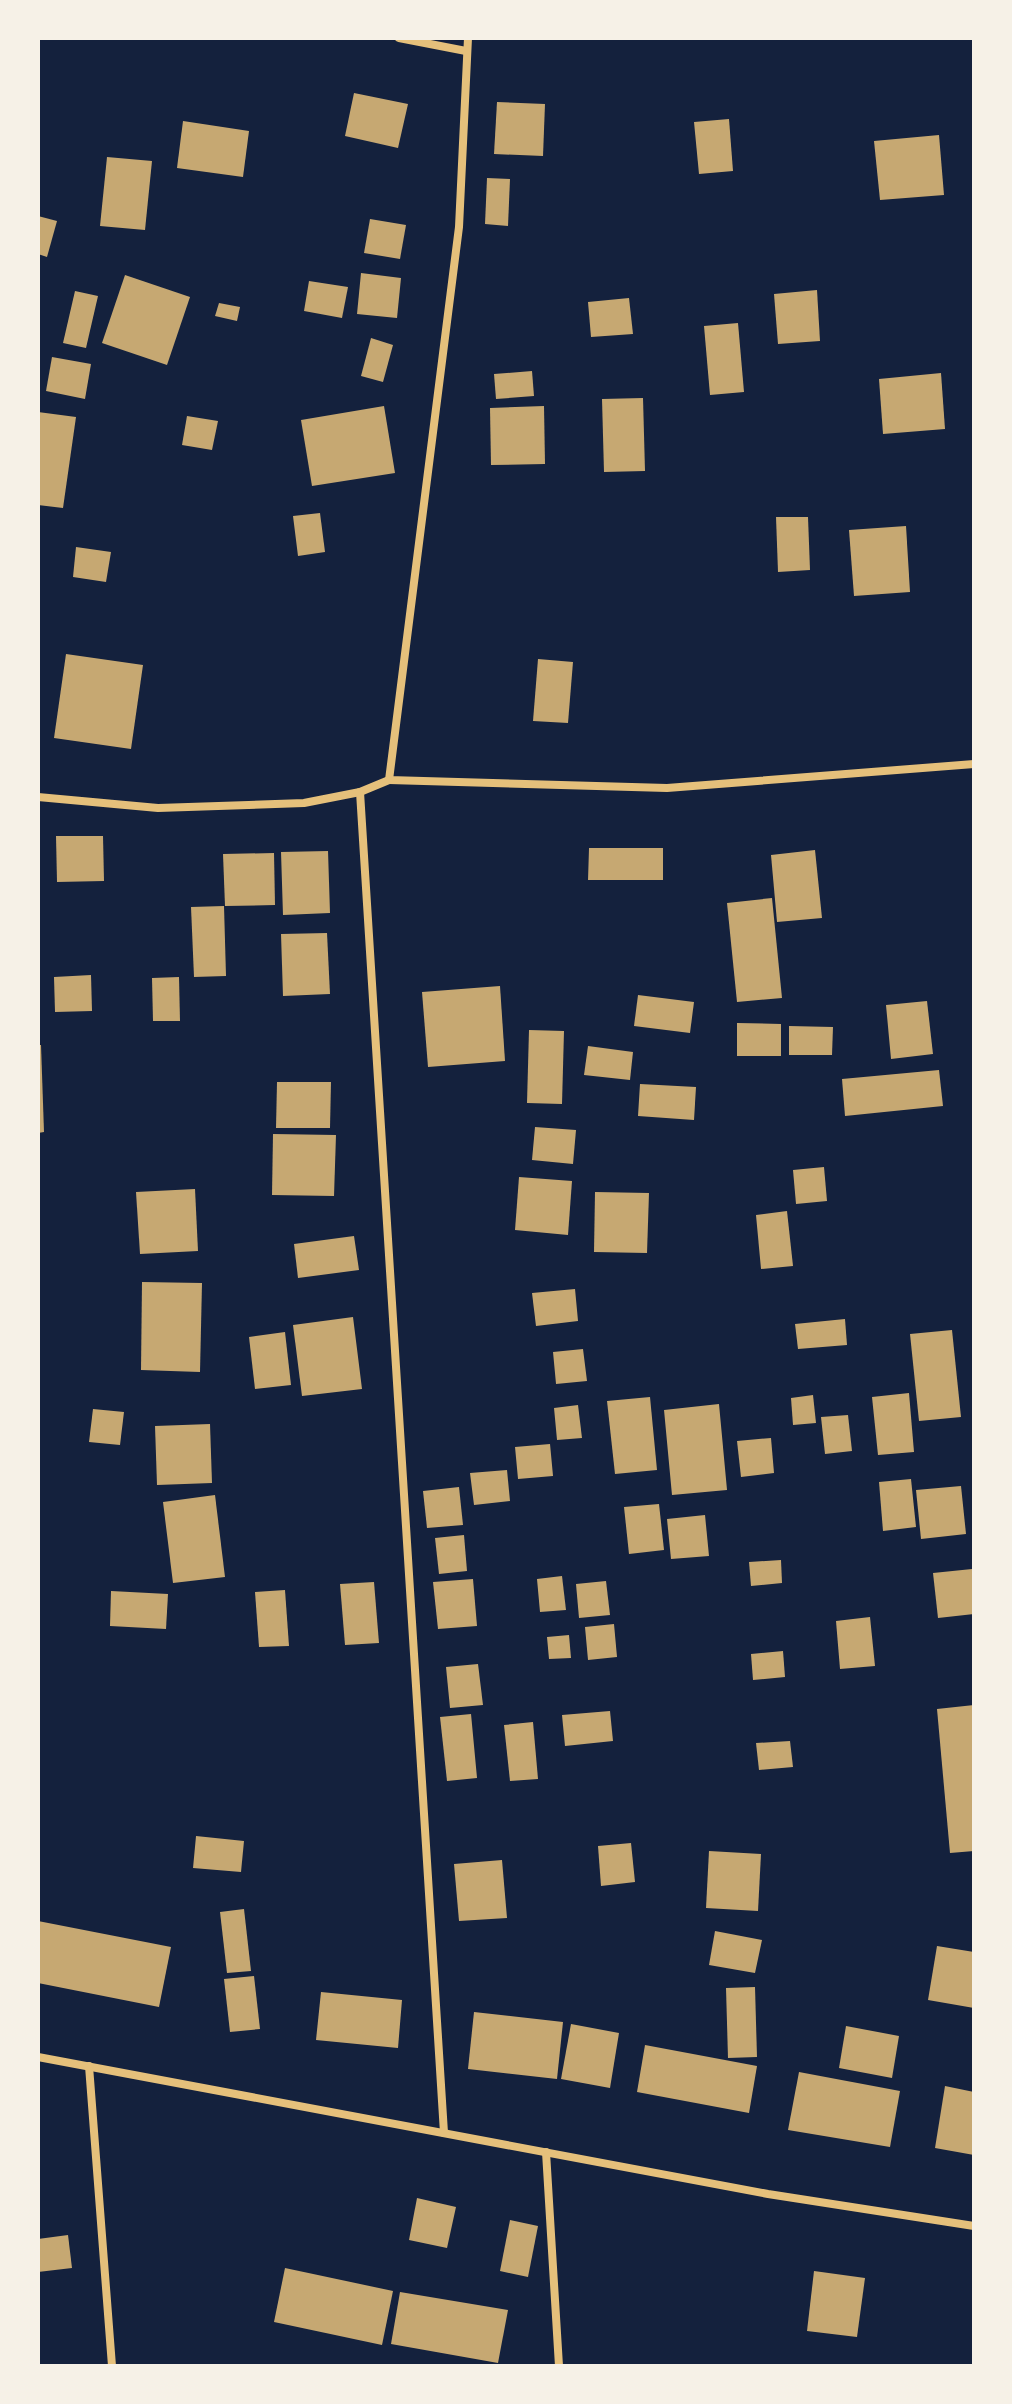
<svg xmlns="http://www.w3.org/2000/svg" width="1012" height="2404" font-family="'PT Sans',sans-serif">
<rect width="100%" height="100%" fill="#14213d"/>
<g fill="#c6a872">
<polygon points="354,93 408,104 398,148 345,136"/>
<polygon points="497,102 545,104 543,156 494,154"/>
<polygon points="729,119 733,171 699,174 694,122"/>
<polygon points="183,121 249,131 243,177 177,168"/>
<polygon points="939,135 944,195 880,200 874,141"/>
<polygon points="107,157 152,161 145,230 100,226"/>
<polygon points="487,178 510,179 508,226 485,224"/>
<polygon points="38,216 57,221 47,257 38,254"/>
<polygon points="370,219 406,225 400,259 364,253"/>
<polygon points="361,273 401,278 397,318 357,314"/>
<polygon points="125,275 190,297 167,365 102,343"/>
<polygon points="309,281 348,287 342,318 304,311"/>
<polygon points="817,290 820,341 778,344 774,294"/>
<polygon points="75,291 98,296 86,348 63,343"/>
<polygon points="629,298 633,334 591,337 588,302"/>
<polygon points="219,303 240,307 237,321 215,316"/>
<polygon points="738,323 744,392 710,395 704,326"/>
<polygon points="371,338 393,345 383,382 361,376"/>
<polygon points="52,357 91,364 85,399 46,391"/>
<polygon points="532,371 534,396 496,399 494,374"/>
<polygon points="941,373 945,429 883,434 879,379"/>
<polygon points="643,398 645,471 604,472 602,399"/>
<polygon points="384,406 395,473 312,486 301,420"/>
<polygon points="544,406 545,464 491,465 490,408"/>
<polygon points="38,412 76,417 63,508 38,505"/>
<polygon points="187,416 218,421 212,450 182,445"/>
<polygon points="320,513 325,552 298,556 293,516"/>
<polygon points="776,517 808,517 810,570 778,572"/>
<polygon points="906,526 910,592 854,596 849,530"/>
<polygon points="76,547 111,552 106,582 73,577"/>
<polygon points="66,654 143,665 131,749 54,738"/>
<polygon points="538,659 573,662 568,723 533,721"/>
<polygon points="56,836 103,836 104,881 57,882"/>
<polygon points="589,848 663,848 663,880 588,880"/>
<polygon points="815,850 822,918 777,922 771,855"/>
<polygon points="328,851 330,913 283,915 281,852"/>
<polygon points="274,853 275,905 225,906 223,854"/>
<polygon points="772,898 782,998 737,1002 727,903"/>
<polygon points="224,906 226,976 194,977 191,907"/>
<polygon points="327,933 330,994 283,996 281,934"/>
<polygon points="91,975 92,1011 55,1012 54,977"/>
<polygon points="179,977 180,1021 153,1021 152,978"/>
<polygon points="500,986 505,1061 428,1067 422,992"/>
<polygon points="638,995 694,1002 690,1033 634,1026"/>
<polygon points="927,1001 933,1054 891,1059 886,1005"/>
<polygon points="737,1023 781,1024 781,1056 737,1056"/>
<polygon points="789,1026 833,1027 832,1055 789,1055"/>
<polygon points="529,1030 564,1031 562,1104 527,1103"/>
<polygon points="38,1045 41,1045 44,1132 38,1133"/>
<polygon points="588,1046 633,1052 630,1080 584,1075"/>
<polygon points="939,1070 943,1106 845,1116 842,1079"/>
<polygon points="277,1082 331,1082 330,1128 276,1128"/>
<polygon points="640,1084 696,1087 694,1120 638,1116"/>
<polygon points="535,1127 576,1130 573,1164 532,1160"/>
<polygon points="273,1134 336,1135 334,1196 272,1195"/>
<polygon points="824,1167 827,1201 796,1204 793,1170"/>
<polygon points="519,1177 572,1181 568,1235 515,1230"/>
<polygon points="195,1189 198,1251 140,1254 136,1192"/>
<polygon points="595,1192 649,1193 647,1253 594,1252"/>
<polygon points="787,1211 793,1266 761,1269 756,1215"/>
<polygon points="354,1236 359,1270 298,1278 294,1244"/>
<polygon points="142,1282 202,1283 200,1372 141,1370"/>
<polygon points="575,1289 578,1321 536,1326 532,1293"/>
<polygon points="353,1317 362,1389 302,1396 293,1325"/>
<polygon points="845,1319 847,1345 798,1349 795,1324"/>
<polygon points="952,1330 961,1417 919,1421 910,1334"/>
<polygon points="285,1332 291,1385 255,1389 249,1337"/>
<polygon points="583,1349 587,1381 556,1384 553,1352"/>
<polygon points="909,1393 914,1452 878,1455 872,1397"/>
<polygon points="813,1395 816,1423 793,1425 791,1398"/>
<polygon points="650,1397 657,1470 615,1474 607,1401"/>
<polygon points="719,1404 727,1490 672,1495 664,1410"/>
<polygon points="578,1405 582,1438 557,1440 554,1408"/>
<polygon points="93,1409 124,1412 120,1445 89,1442"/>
<polygon points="848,1415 852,1451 825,1454 821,1417"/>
<polygon points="210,1424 212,1483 157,1485 155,1426"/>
<polygon points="771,1438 774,1473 741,1477 737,1441"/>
<polygon points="550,1444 553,1476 518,1479 515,1447"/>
<polygon points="507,1470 510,1501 474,1505 470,1473"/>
<polygon points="911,1479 916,1527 883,1531 879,1482"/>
<polygon points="961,1486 966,1534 921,1539 916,1490"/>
<polygon points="459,1487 463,1525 427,1528 423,1491"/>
<polygon points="215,1495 225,1577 173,1583 163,1502"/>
<polygon points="659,1504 664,1550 629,1554 624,1507"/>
<polygon points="705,1515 709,1556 671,1559 667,1519"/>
<polygon points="464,1535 467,1571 439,1574 435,1538"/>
<polygon points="781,1560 782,1583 751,1586 749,1562"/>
<polygon points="972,1569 974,1614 938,1618 933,1573"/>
<polygon points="562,1576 566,1610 540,1612 537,1579"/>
<polygon points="473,1579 477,1626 438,1629 433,1582"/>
<polygon points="606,1581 610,1615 579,1618 576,1584"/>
<polygon points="374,1582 379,1643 345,1645 340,1584"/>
<polygon points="285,1590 289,1646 259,1647 255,1592"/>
<polygon points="111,1591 168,1594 166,1629 110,1626"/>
<polygon points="870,1617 875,1666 840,1669 836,1621"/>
<polygon points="614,1624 617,1657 588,1660 585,1627"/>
<polygon points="569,1635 571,1658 549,1659 547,1637"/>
<polygon points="783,1651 785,1677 753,1680 751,1654"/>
<polygon points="478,1664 483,1705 450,1708 446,1667"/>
<polygon points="974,1705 974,1851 950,1853 937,1709"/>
<polygon points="610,1711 613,1741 565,1746 562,1715"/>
<polygon points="471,1714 477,1778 447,1781 440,1717"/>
<polygon points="533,1722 538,1779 510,1781 504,1725"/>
<polygon points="790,1741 793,1767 759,1770 756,1743"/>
<polygon points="196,1836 244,1841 241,1872 193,1868"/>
<polygon points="631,1843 635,1882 601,1886 598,1846"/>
<polygon points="709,1851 761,1854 758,1911 706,1908"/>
<polygon points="502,1860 507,1918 459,1921 454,1864"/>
<polygon points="244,1909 251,1971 227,1973 220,1912"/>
<polygon points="38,1921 171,1947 159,2007 38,1983"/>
<polygon points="715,1931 762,1940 755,1973 709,1965"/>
<polygon points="937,1946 974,1952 974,2008 928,2000"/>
<polygon points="254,1976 260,2029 230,2032 224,1979"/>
<polygon points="755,1987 757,2057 728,2058 726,1988"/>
<polygon points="321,1992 402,2000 398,2048 316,2040"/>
<polygon points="474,2012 563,2022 557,2079 468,2069"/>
<polygon points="571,2024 619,2033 610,2088 561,2079"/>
<polygon points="846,2026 899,2036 892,2078 839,2068"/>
<polygon points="645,2045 757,2066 749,2113 637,2092"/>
<polygon points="799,2072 900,2091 890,2147 788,2130"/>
<polygon points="945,2086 974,2092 974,2155 935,2148"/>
<polygon points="417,2198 456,2207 447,2248 409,2240"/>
<polygon points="510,2220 538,2226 528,2277 500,2271"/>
<polygon points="68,2235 72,2268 38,2272 38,2239"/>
<polygon points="285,2268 393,2291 382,2345 274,2322"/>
<polygon points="814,2271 865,2278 857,2337 807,2331"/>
<polygon points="400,2292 508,2310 498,2363 391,2344"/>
</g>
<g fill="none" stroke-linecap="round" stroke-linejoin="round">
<g stroke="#e5c07b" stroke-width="8">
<polyline points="399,38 466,51"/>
<polyline points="468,38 459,227 389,780 667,788 974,764"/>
<polyline points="360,792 444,2133"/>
<polyline points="38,797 158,808 304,803 360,792 389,780"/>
<polyline points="38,2057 768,2194 974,2226"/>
<polyline points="89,2066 112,2366"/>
<polyline points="546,2152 559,2366"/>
</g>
</g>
<rect width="1012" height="2404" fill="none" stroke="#f6f1e7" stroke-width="80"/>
</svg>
